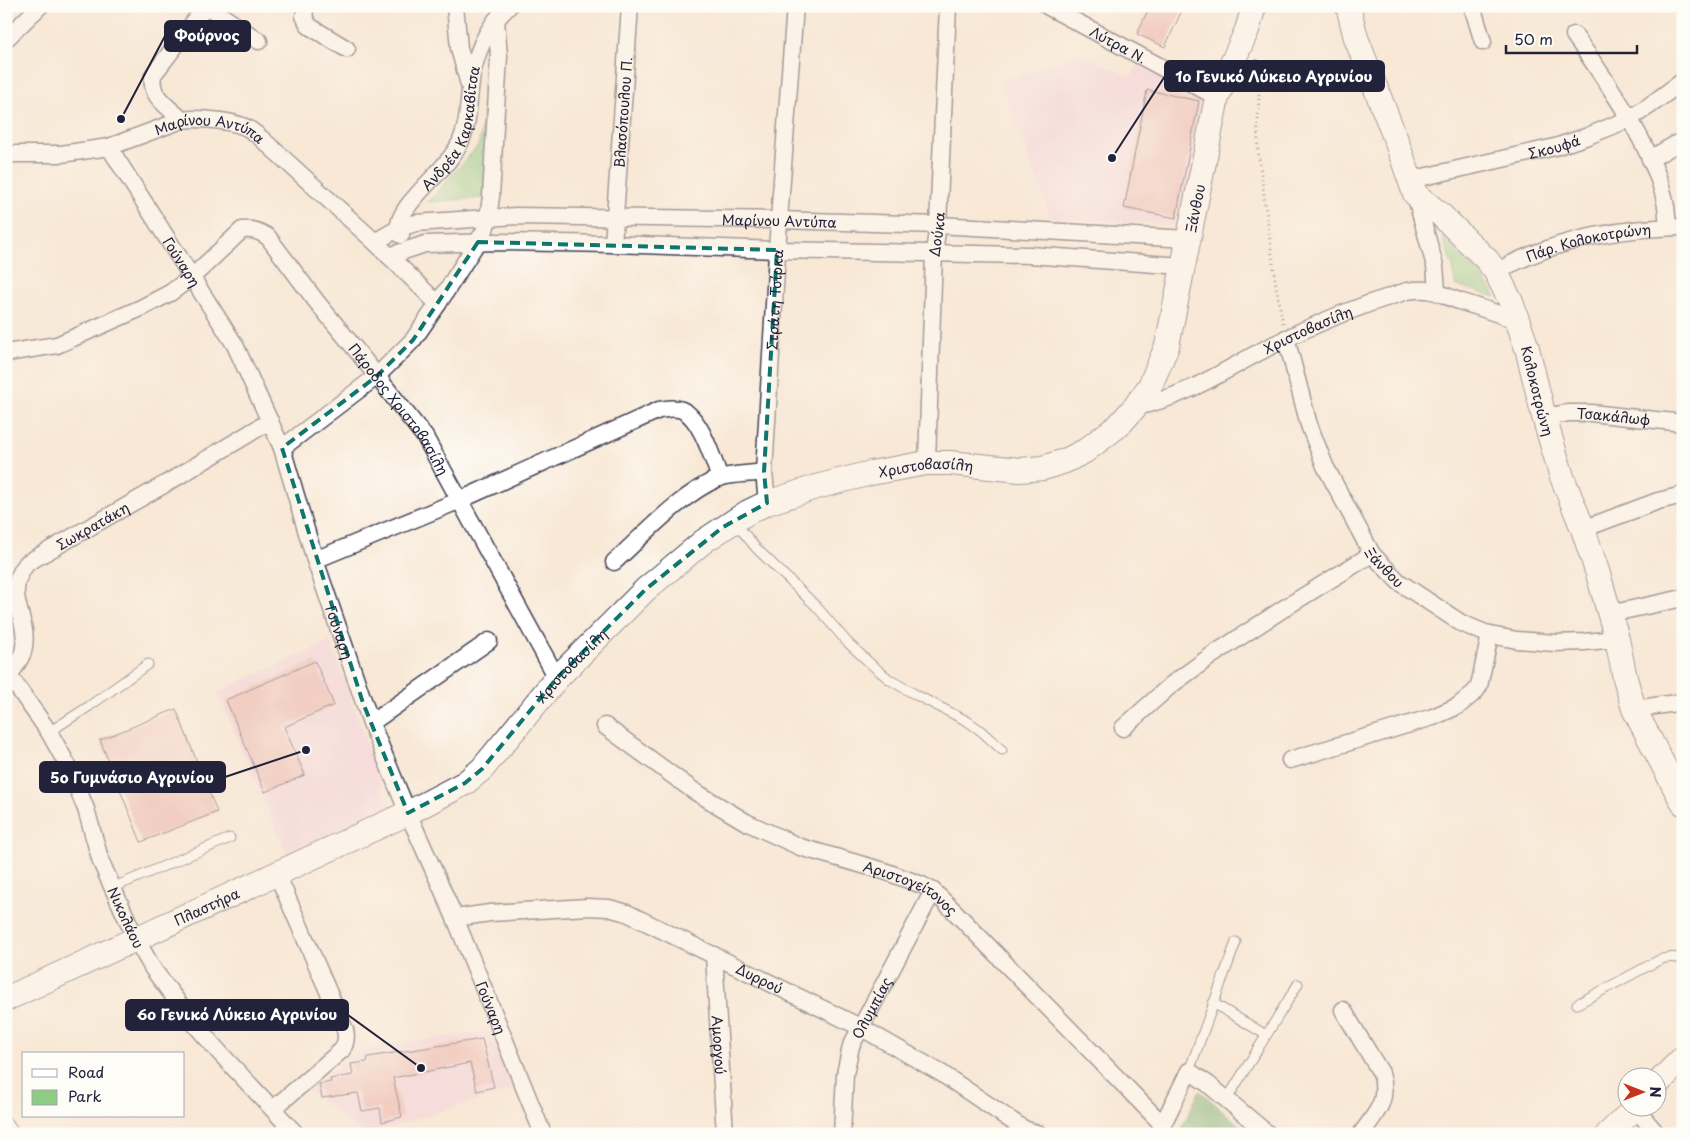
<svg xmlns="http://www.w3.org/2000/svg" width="1689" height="1140" font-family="'Playpen Sans',sans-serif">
<rect width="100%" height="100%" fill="#fdfcf7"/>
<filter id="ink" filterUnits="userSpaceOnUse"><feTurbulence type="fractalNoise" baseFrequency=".02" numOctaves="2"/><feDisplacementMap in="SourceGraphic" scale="10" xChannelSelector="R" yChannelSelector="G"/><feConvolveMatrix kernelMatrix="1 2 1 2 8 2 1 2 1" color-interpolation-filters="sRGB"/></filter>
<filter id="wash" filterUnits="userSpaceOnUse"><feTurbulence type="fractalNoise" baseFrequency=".0096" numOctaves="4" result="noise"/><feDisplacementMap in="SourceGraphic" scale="20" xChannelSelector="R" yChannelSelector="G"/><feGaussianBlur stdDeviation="1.12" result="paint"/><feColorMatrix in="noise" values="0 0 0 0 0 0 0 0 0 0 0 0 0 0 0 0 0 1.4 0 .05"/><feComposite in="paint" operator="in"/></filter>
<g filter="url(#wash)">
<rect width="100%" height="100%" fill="#f8e8d5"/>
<g fill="#f3cfdf">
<polygon points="1080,54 1131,77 1137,65 1205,98 1182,225 1051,218 1001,81"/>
<polygon points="331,641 389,808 287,855 217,692"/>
<polygon points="489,1031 516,1089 364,1134 306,1088 366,1048"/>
</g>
<g fill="#8ccc83" stroke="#57775f">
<polygon points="490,59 492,59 484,198 428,202 478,146 481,134 487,66"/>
<path d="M1442 237C1462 254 1482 274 1496 297L1455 285 1453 267Z"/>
</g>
<polygon fill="#71b071" stroke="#4a6956" points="1199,1092 1201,1092 1250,1134 1179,1134"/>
<g id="blocks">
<g fill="#ebafab">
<polygon points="1150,6 1184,6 1165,47 1137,34"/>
<polygon points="1147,90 1199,101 1176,218 1124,208"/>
<polygon points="315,661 334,705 284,727 305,775 265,792 226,700"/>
<polygon points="176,709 217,812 141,842 100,740"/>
<polygon points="482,1039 494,1087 477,1091 470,1063 393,1078 402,1117 382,1122 380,1108 362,1111 358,1093 322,1098 319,1084 331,1082 330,1079 353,1075 351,1064 367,1062 368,1057"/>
</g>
</g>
</g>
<g filter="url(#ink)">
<use href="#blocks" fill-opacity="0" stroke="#424052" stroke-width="1"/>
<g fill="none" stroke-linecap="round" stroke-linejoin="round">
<defs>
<g id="lane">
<polyline points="735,522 756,548 816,606 847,642 872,665 890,680 918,696 967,721 980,730 1002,750"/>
<polyline points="49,732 88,707 148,664"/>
<polyline points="112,888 230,838"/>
<polyline points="1213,1003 1266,1035"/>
<path d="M1577 1004 1661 959C1669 957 1676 956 1683 960"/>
<polyline points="1189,1071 1236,942"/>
<polyline points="1227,1099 1298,984"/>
</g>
<g id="street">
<polyline points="207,6 259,41"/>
<polyline points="306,6 304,16 309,26 347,49"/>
<polyline points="455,6 459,48 469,85"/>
<path id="s1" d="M1047 6 1217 97"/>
<polyline points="1472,6 1483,42"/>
<path d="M1574 35C1606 80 1672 172 1667 227"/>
<polyline points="6,39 40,6"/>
<path d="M182 120C168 106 149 97 153 75L206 6"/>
<path id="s2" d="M109 147 235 345 282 448 315 560 371 723 408 813 455 918 543 1134"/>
<path id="s3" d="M6 154H61L109 147 182 120C198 117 236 121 249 129 254 132 258 136 262 139L375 242 438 304"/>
<polyline points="1650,159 1683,140"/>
<path id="s4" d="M1410 180 1555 147 1588 136 1629 119 1649 106 1683 81"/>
<polyline points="1415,194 1435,266 1437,291"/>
<path id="s5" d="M401 235C399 230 398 226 400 220 403 211 410 203 417 195 431 179 451 161 460 143 468 126 468 108 470 90 473 59 485 28 509 6"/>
<path id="s6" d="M375 242 399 228 416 223 516 216 779 220 938 225 1188 239"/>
<path id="s7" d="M613 244 630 6"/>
<polyline points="389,256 425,244 496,242 613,244 777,250 1030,255 1183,266"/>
<path id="s8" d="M1496 272C1552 240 1619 228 1683 227"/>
<path id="s9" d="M1286 338 1309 425 1325 466 1372 554 1399 582 1461 623 1490 635 1517 640 1555 643 1584 642 1617 639"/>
<path id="s10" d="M6 353 57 345 141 308 170 293 192 277 242 230C253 229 259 231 268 237L316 301 357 351 425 437 557 678"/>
<path id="s11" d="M1135 407C1188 397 1227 368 1273 345 1316 323 1361 305 1407 291 1432 287 1438 293 1459 301 1479 307 1499 314 1518 321"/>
<path id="s12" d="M1544 417 1569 413H1591L1683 423"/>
<polyline points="282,448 377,376 413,340 438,304 485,230 488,218 491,197 499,56 496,20"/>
<path id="s13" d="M927 463 934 252 938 225 948 6"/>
<path id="s14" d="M767 503 764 472 779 220 795 6"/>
<polyline points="1583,529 1658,501 1683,495"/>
<path d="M315 560 458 501 659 410C667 409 674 407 682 410 701 418 713 460 720 478"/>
<path d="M614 562C644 535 681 494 719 478 730 474 751 474 764 472"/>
<polyline points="1609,614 1683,598"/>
<path id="s15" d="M6 671 49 732 68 766 86 809 101 862 136 939 153 969 192 1021 219 1052 296 1134"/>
<path id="s16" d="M9 676C13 669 20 661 23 652 32 616 0 598 27 563L167 483 270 421"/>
<polyline points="1634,709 1683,702"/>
<polyline points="371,723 489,641"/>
<path id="s17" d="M605 726 694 791 746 822 800 847 884 871 922 885 933 891 954 911 1163 1125"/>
<polyline points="1123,728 1171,685 1211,656 1286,607 1372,554"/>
<polyline points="1290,760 1433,717 1458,706 1475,692 1479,686 1490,635"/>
<path id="s18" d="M455 918 490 913 587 907 609 908 627 913 860 1027 941 1073 1024 1129 1039 1134"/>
<path id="s19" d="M714 955 725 1134"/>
<path d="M1343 1010 1381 1073C1389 1101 1377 1112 1361 1134"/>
<polyline points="1635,1108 1657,1134"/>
<path d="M273 1109 342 1050C346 1043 347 1038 345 1030L277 874"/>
<polyline points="6,1127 11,1134"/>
<path id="s20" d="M842 1134 845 1074 851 1046 933 891"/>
<polyline points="1158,1134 1189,1071 1208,1084 1268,1134"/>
</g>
<g id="secondary">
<path id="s21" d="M1348 6 1356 38 1396 140 1415 194 1441 215 1487 260 1496 272 1511 302 1527 348 1544 417 1562 477 1583 529 1598 574 1617 639 1625 678 1634 709 1683 803"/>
<path id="s22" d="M6 999 408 813 465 783 482 769 557 678 646 589 704 541 748 512 767 503 816 487 871 473 927 463H950L1020 470 1043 468 1065 461 1085 451 1119 425 1135 407 1150 386 1167 346 1217 97 1247 30 1254 6"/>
<polyline points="1656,1085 1683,1058"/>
<polyline points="1608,1134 1635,1108"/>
</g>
</defs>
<use href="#lane" stroke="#424052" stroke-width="11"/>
<use href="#street" stroke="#424052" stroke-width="19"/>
<use href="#secondary" stroke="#424052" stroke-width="26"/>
<path stroke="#424052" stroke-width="3" stroke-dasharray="1 4" stroke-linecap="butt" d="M1257 59C1262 89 1256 119 1258 150L1276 286 1283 323"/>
<use href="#lane" stroke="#fff" stroke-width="9"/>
<use href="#street" stroke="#fff" stroke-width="16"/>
<use href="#secondary" stroke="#fff" stroke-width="24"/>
</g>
</g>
<path d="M0 0H1689V1140H0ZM478 242 777 250 764 472 767 503 723 527 646 589 557 678 482 769 465 783 408 813 363 703 282 448 377 376 413 340Z" fill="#f8e8d5" fill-opacity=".55" fill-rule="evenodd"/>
<path fill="none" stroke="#0f766e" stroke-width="4" stroke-dasharray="10 6" stroke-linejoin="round" d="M478 242 777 250 764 472 767 503 723 527 646 589 557 678 482 769 465 783 408 813 363 703 282 448 377 376 413 340Z"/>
<g text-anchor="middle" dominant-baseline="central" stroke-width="4" stroke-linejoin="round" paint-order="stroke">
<g font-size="14" fill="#22223b" stroke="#fdfcf7">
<text stroke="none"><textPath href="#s1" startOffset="81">Λύτρα Ν.</textPath></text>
<text stroke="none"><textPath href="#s7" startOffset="132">Βλασόπουλου Π.</textPath></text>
<text stroke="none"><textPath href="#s5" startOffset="124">Ανδρέα Καρκαβίτσα</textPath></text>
<text stroke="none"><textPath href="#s3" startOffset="210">Μαρίνου Αντύπα</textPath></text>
<text stroke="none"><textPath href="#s4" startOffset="148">Σκουφά</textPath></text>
<text stroke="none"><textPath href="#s22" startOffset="1526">Ξάνθου</textPath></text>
<text stroke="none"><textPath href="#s6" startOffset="409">Μαρίνου Αντύπα</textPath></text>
<text stroke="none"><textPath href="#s13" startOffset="229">Δούκα</textPath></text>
<text stroke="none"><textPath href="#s8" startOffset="98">Πάρ. Κολοκοτρώνη</textPath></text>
<text stroke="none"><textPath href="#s2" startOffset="136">Γούναρη</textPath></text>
<text stroke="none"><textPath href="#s14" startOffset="204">Στράτη Τσίρκα</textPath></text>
<text stroke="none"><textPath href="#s11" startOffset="190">Χριστοβασίλη</textPath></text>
<text stroke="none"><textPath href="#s21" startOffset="439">Κολοκοτρώνη</textPath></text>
<text stroke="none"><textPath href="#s10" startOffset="516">Πάροδος Χριστοβασίλη</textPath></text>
<text stroke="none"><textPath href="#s12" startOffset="70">Τσακάλωφ</textPath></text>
<text stroke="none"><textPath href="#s22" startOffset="1086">Χριστοβασίλη</textPath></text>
<text stroke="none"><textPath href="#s16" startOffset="196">Σωκρατάκη</textPath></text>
<text stroke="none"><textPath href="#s9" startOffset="252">Ξάνθου</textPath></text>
<text stroke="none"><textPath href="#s2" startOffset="541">Γούναρη</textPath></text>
<text stroke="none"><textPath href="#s22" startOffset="666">Χριστοβασίλη</textPath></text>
<text stroke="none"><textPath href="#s17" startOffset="349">Αριστογείτονος</textPath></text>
<text stroke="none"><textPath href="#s22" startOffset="221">Πλαστήρα</textPath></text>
<text stroke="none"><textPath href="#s15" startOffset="276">Νικολάου</textPath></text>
<text stroke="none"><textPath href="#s18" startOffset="321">Δυρρού</textPath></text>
<text stroke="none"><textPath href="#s2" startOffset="946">Γούναρη</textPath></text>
<text stroke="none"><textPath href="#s20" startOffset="132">Ολυμπίας</textPath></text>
<text stroke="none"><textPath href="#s19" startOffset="90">Αμοργού</textPath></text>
</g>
</g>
<path fill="none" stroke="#22223b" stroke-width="2" d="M121 119L165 36M1112 158L1165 76M306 750L225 777M421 1068L348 1015"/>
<g fill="#22223b" stroke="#fdfcf7" stroke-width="2">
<circle cx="121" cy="119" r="5"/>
<circle cx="1112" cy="158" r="5"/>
<circle cx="306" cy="750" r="5"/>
<circle cx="421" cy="1068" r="5"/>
</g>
<g fill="#22223b" stroke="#22223b" stroke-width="2">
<rect x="165" y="21" width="85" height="30" rx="5"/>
<rect x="1165" y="61" width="219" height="30" rx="5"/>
<rect x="40" y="762" width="185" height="30" rx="5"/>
<rect x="126" y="1000" width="222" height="30" rx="5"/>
</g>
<g font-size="15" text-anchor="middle" font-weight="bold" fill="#fff">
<text x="207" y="41">Φούρνος</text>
<text x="1274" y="82">1ο Γενικό Λύκειο Αγρινίου</text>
<text x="132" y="783">5ο Γυμνάσιο Αγρινίου</text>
<text x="237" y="1020">6ο Γενικό Λύκειο Αγρινίου</text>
</g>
<rect width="1689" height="1140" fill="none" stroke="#fdfcf7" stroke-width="25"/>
<rect x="22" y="1052" width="162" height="65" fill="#fdfcf7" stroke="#a5a5ac"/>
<rect x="32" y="1069" width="25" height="8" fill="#ffffff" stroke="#a5a5ac"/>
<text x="68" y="1078" font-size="15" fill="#22223b">Road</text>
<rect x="32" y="1090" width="25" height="15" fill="#8ccc83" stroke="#a5a5ac"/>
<text x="68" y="1102" font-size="15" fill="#22223b">Park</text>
<g transform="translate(1642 1092) rotate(90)"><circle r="24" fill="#fdfcf7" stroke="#a5a5ac"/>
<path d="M0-4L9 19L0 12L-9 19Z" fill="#c8321e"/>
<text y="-8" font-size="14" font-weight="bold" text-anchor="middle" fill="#22223b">N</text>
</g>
<path d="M1506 45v8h131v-8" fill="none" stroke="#22223b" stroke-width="2.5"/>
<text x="1514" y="45" font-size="15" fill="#22223b" stroke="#fdfcf7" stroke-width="4" paint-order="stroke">50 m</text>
</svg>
